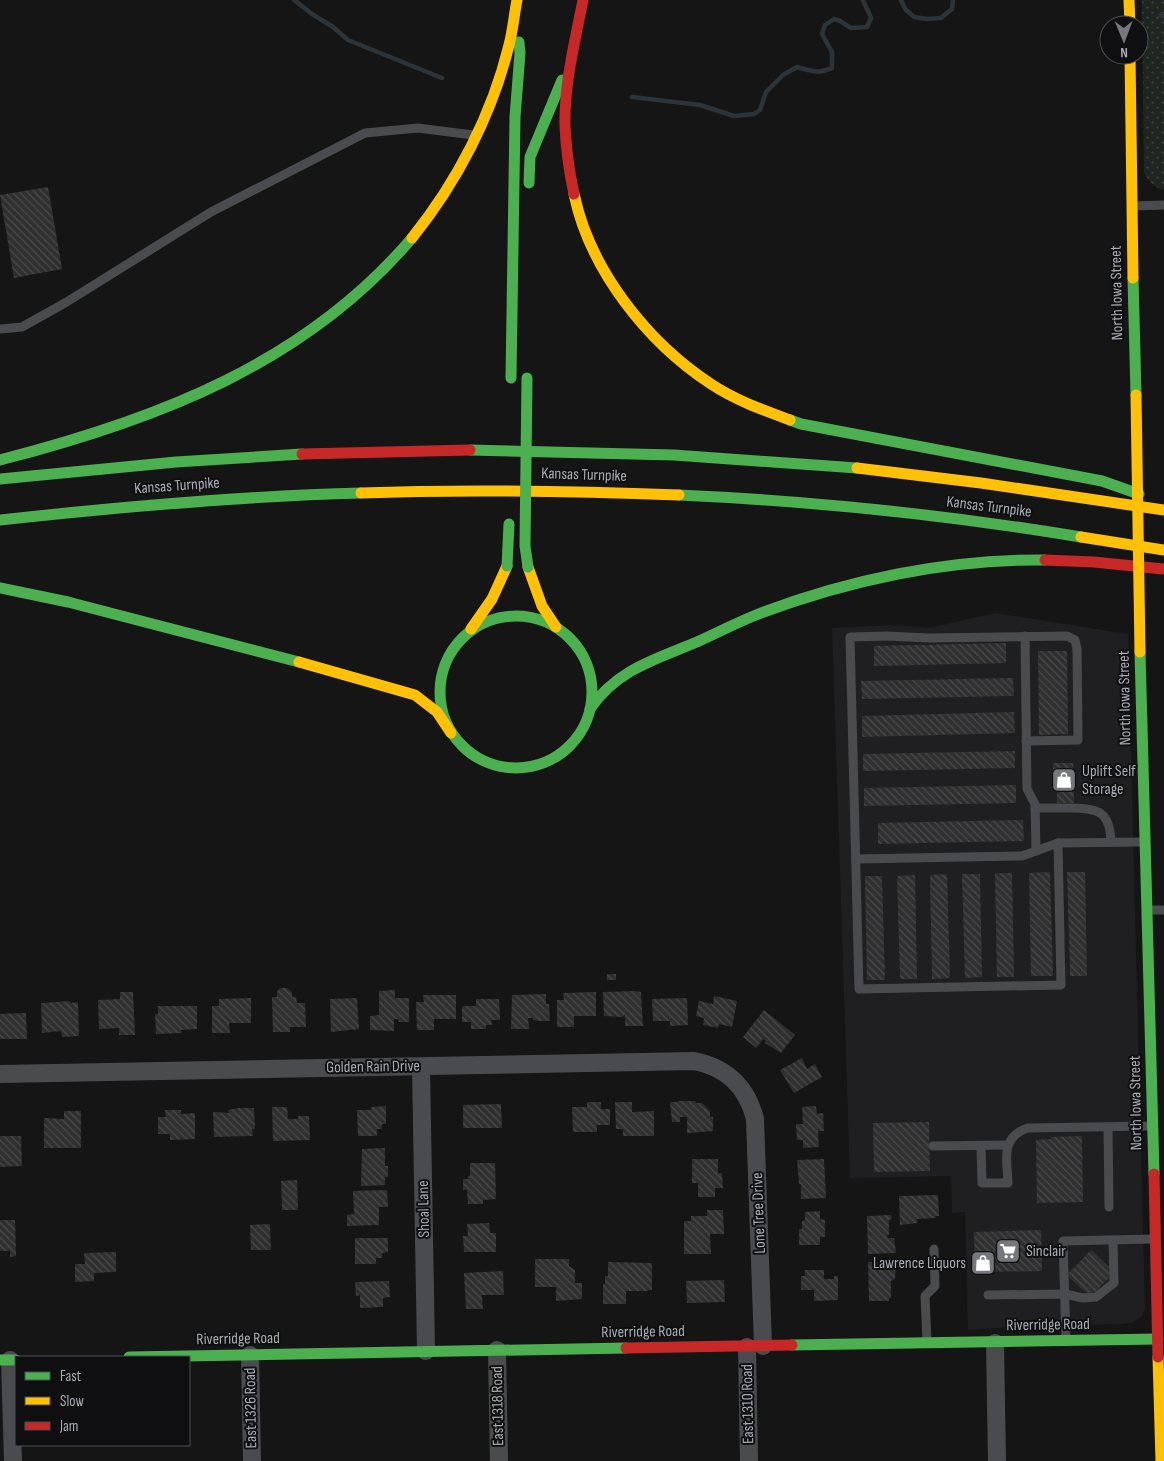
<svg xmlns="http://www.w3.org/2000/svg" width="1164" height="1461" font-family="'Sofia Sans Condensed',sans-serif">
<defs>
<pattern id="grass-dots" width="8" height="8" patternUnits="userSpaceOnUse" patternTransform="scale(1.25)"><rect width="8" height="8" fill="#1f2520"/><path d="M2 2h.1M6 6h.1" fill="none" stroke="#3d423e" stroke-width="1.8" stroke-linecap="round"/></pattern>
<pattern id="building-back-hatch" width="6" height="6" patternUnits="userSpaceOnUse" patternTransform="scale(1.25)"><rect width="6" height="6" fill="#2f2f30"/><path d="M-1 5l2 2M0 0l6 6M5-1l2 2" fill="none" stroke="#4a4a4c"/></pattern>
</defs>
<rect width="100%" height="100%" fill="#151515"/>
<polygon fill="#1f1f21" points="996,613 1128,634 1145,1309 1141,1317 1133,1322 1124,1324 1027,1326 968,1330 965,1212 952,1213 951,1176 850,1178 832,628 889,625 929,628"/>
<path fill="url(#grass-dots)" d="M1142 0H1164V190C1153 187 1148 181 1144 172Z"/>
<g fill="none" stroke-linecap="round" stroke-linejoin="round">
<g stroke="#2d3439" stroke-width="4.5">
<polyline points="294,0 312,14 333,27 348,40 442,78"/>
<polyline points="901,0 905,9 914,17 927,19 941,18 952,9 953,0"/>
<polyline points="1161,15 1164,17"/>
<path d="M632 97 700 105 734 116 754 114 760 110 766 92 783 75 797 67C810 71 820 74 832 68V52L822 34 825 25 834 19 840 21 851 28 867 27 871 18 863 0"/>
</g>
</g>
<g fill="url(#building-back-hatch)">
<polygon points="48,187 62,269 14,278 0,195"/>
<polygon points="1006,643 1006,663 874,666 874,646"/>
<polygon points="1038,651 1067,651 1068,734 1039,735"/>
<polygon points="1013,678 1014,696 862,699 861,681"/>
<polygon points="1014,712 1015,733 862,737 862,716"/>
<polygon points="1015,751 1015,768 863,771 863,754"/>
<polygon points="1053,763 1073,763 1074,803 1057,803 1057,788 1053,788"/>
<polygon points="1016,785 1016,803 864,806 864,788"/>
<polygon points="1023,820 1024,841 878,844 878,823"/>
<polygon points="1050,872 1053,976 1031,976 1029,873"/>
<polygon points="1067,872 1085,872 1087,976 1070,976"/>
<polygon points="995,873 1012,873 1014,977 997,977"/>
<polygon points="947,874 950,978 932,979 930,875"/>
<polygon points="962,874 980,874 982,977 965,978"/>
<polygon points="915,875 917,979 900,979 897,876"/>
<polygon points="865,876 882,876 885,980 867,980"/>
<rect x="607" y="974" width="9" height="6"/>
<polygon points="281,988 287,988 292,992 292,997 296,997 297,1003 305,1003 306,1027 290,1027 290,1032 273,1032 272,997 277,997 277,991"/>
<polygon points="395,990 395,998 409,998 409,1022 399,1022 398,1019 394,1019 394,1031 370,1030 370,1016 379,1015 379,991"/>
<polygon points="634,991 641,992 643,1026 625,1026 625,1015 622,1017 604,1016 603,992"/>
<polygon points="120,992 133,992 135,1035 119,1035 119,1028 99,1029 98,1000 120,999"/>
<polygon points="596,992 596,1016 574,1016 574,1027 557,1027 557,1000 564,1000 563,993"/>
<polygon points="546,994 546,1004 549,1004 550,1021 539,1021 533,1020 533,1018 528,1018 529,1029 511,1029 512,995"/>
<polygon points="423,995 456,995 456,1019 434,1019 434,1030 417,1030 416,1002 424,1002"/>
<polygon points="714,996 737,1001 732,1027 719,1024 718,1028 703,1025 704,1018 696,1016 699,1001 713,1004"/>
<polygon points="251,998 251,1023 229,1023 230,1033 212,1033 212,1006 219,1006 219,999"/>
<polygon points="357,998 359,1029 331,1032 330,999"/>
<polygon points="687,998 688,1025 670,1026 670,1021 653,1021 652,999"/>
<polygon points="476,999 499,999 500,1020 491,1020 492,1025 486,1025 486,1029 471,1029 471,1022 462,1022 462,1006 476,1006"/>
<polygon points="70,1001 70,1003 78,1002 79,1036 62,1037 61,1031 42,1033 41,1003"/>
<polygon points="158,1006 197,1006 197,1029 181,1030 182,1033 156,1034 155,1014 158,1014"/>
<polygon points="764,1010 795,1035 781,1053 765,1043 766,1041 763,1039 756,1048 743,1037"/>
<polygon points="26,1013 27,1039 0,1039 0,1014"/>
<polygon points="802,1058 807,1069 815,1064 822,1077 794,1093 780,1070"/>
<polygon points="678,1101 695,1101 696,1103 702,1103 710,1111 710,1117 713,1117 713,1131 687,1133 687,1117 680,1117 680,1122 672,1122 670,1102 678,1102"/>
<polygon points="587,1102 601,1102 601,1109 610,1109 610,1125 597,1125 597,1132 573,1132 572,1107 587,1107"/>
<polygon points="615,1102 632,1102 632,1112 654,1111 654,1136 623,1136 623,1129 616,1129"/>
<polygon points="501,1104 502,1128 463,1128 463,1105"/>
<polygon points="386,1106 386,1124 382,1124 382,1129 377,1129 377,1136 358,1136 357,1110 371,1110 371,1107"/>
<polygon points="816,1106 817,1114 823,1113 824,1131 818,1131 819,1147 803,1148 803,1140 797,1140 796,1124 803,1124 802,1107"/>
<polygon points="272,1107 287,1107 288,1119 298,1119 298,1116 309,1116 310,1140 273,1141"/>
<polygon points="239,1108 254,1108 255,1129 252,1129 253,1136 214,1137 213,1112 229,1113 228,1110"/>
<polygon points="165,1110 181,1110 181,1114 195,1113 195,1139 170,1140 170,1134 158,1134 158,1117 166,1117"/>
<polygon points="64,1111 81,1111 81,1148 44,1148 44,1118 64,1119"/>
<polygon points="929,1122 930,1171 874,1172 873,1123"/>
<polygon points="0,1136 21,1136 22,1166 0,1167"/>
<polygon points="1082,1136 1083,1202 1037,1203 1036,1140 1051,1139 1051,1137"/>
<polygon points="385,1148 385,1166 388,1166 388,1177 385,1177 385,1185 361,1186 362,1149"/>
<polygon points="692,1159 718,1159 718,1173 722,1173 723,1188 715,1188 715,1197 698,1197 698,1183 692,1183"/>
<polygon points="824,1159 826,1198 801,1199 801,1184 799,1184 797,1160"/>
<polygon points="470,1163 495,1163 496,1199 483,1200 483,1204 468,1204 467,1190 463,1190 463,1179 468,1179 468,1176 470,1176"/>
<polygon points="297,1180 298,1210 282,1210 281,1181"/>
<polygon points="387,1190 388,1207 379,1207 379,1225 347,1226 347,1215 354,1214 353,1191"/>
<polygon points="938,1195 939,1216 935,1216 936,1218 917,1219 917,1223 900,1225 899,1196"/>
<polygon points="707,1210 723,1210 724,1234 710,1234 711,1254 684,1254 684,1221 691,1221 691,1216 707,1216"/>
<polygon points="820,1211 820,1219 825,1220 825,1237 820,1237 820,1245 799,1245 799,1229 802,1229 802,1221 805,1220 805,1212"/>
<polygon points="891,1215 892,1219 889,1220 889,1235 887,1235 888,1238 894,1238 896,1253 868,1254 867,1216"/>
<polygon points="0,1220 15,1220 16,1256 10,1257 10,1251 0,1251"/>
<polygon points="489,1223 490,1233 496,1233 496,1252 464,1252 463,1236 468,1236 467,1224"/>
<polygon points="270,1224 271,1250 251,1250 250,1225"/>
<polygon points="1041,1230 1042,1271 975,1272 974,1232"/>
<polygon points="355,1238 388,1238 388,1252 382,1253 382,1258 376,1258 376,1264 355,1264"/>
<polygon points="1091,1250 1110,1268 1109,1278 1095,1292 1086,1293 1067,1275"/>
<polygon points="116,1252 116,1272 94,1273 94,1281 75,1282 75,1264 85,1264 84,1253"/>
<polygon points="535,1259 569,1259 569,1266 575,1270 575,1283 582,1283 582,1299 556,1301 556,1287 535,1287"/>
<polygon points="608,1262 652,1263 652,1290 648,1290 648,1291 626,1291 626,1304 603,1304 603,1284 605,1284 605,1276 608,1276"/>
<polygon points="868,1262 896,1262 895,1279 891,1281 891,1298 889,1298 889,1301 869,1301"/>
<polygon points="805,1270 824,1270 824,1279 834,1279 834,1276 838,1276 838,1300 814,1301 814,1290 801,1290 801,1276 805,1276"/>
<polygon points="503,1271 504,1295 482,1295 483,1309 466,1309 464,1273"/>
<polygon points="724,1280 725,1302 687,1303 686,1281"/>
<polygon points="389,1281 390,1297 383,1298 383,1307 360,1308 360,1295 356,1296 355,1282"/>
</g>
<g fill="none" stroke-linecap="round" stroke-linejoin="round">
<g stroke="#4a4b4e" stroke-width="9">
<polyline points="1132,206 1164,205"/>
<polyline points="0,329 22,327 65,303 211,212 365,133 418,128 473,135"/>
<polyline points="1025,636 1027,789 1035,804 1036,851"/>
<polyline points="1026,741 1078,740 1077,649 1075,640 1067,636 929,638 887,636 850,637 859,989 1061,985 1058,843"/>
<path d="M1035 808C1047 808 1059 808 1071 808 1099 808 1110 812 1111 842"/>
<polyline points="856,859 1022,856 1058,843 1142,842"/>
<polyline points="1147,910 1164,910"/>
<polyline points="1108,1127 1109,1207"/>
<polyline points="933,1146 1007,1145"/>
<path d="M981 1146 982 1183H1008C1007 1159 1000 1137 1028 1128L1150 1126"/>
<polyline points="988,1295 1065,1294 1083,1298 1096,1297 1114,1283 1113,1240"/>
<polyline points="1066,1338 1063,1241 1153,1239"/>
<polyline points="927,1341 925,1296 935,1286 934,1249"/>
</g>
<g stroke="#4a4b4e" stroke-width="18">
<polyline points="421,1067 426,1351"/>
<path d="M0 1074 694 1061C726 1067 747 1087 755 1119L763 1346"/>
<polyline points="995,1343 997,1461"/>
<polyline points="747,1347 749,1461"/>
<polyline points="497,1350 499,1461"/>
<polyline points="250,1355 252,1461"/>
<polyline points="10,1360 13,1461"/>
</g>
<g stroke="#4caf50" stroke-width="11">
<polyline points="529,183 530,157 562,80"/>
<polyline points="1133,278 1136,395"/>
<polyline points="511,378 515,117 520,53 519,42"/>
<polyline points="790,420 801,424 1102,481 1139,494"/>
<polyline points="470,450 674,455 857,468"/>
<path d="M0 460C156 420 305 364 412 238"/>
<polyline points="0,479 176,462 302,454"/>
<path d="M679 495C813 501 948 515 1081 537"/>
<path d="M0 520C120 507 240 496 361 493"/>
<polyline points="0,588 68,602 299,662"/>
<circle cx="516" cy="692" r="76"/>
<polyline points="1140,652 1154,1174"/>
<path d="M590 709C616 670 656 659 697 642 717 633 736 623 756 615 847 580 947 559 1045 560"/>
<polyline points="792,1345 1158,1339"/>
<polyline points="129,1357 626,1348"/>
<polyline points="0,1360 16,1360"/>
</g>
<g stroke="#ffc107" stroke-width="11">
<polyline points="1129,0 1130,25"/>
<polyline points="1130,55 1133,278"/>
<path d="M574 194C590 270 647 342 711 384 735 400 763 410 790 420"/>
<path d="M412 238C457 182 492 115 509 45 513 30 514 15 517 0"/>
<polyline points="857,468 981,483 1164,510"/>
<path d="M361 493C467 489 573 491 679 495"/>
<polyline points="1081,537 1164,550"/>
<polyline points="528,567 542,606 556,627"/>
<polyline points="471,629 492,599 507,566"/>
<polyline points="299,662 415,695 437,712 451,733"/>
<polyline points="1158,1357 1161,1461"/>
</g>
<g stroke="#c62828" stroke-width="11">
<path d="M574 194C569 171 566 149 565 126 564 84 575 41 583 0"/>
<polyline points="302,454 470,450"/>
<polyline points="1045,560 1094,562 1163,569"/>
<polyline points="1154,1174 1158,1357"/>
<polyline points="626,1348 792,1345"/>
</g>
<g stroke="#4caf50" stroke-width="11">
<polyline points="527,378 525,546 528,567"/>
<polyline points="507,566 509,524"/>
</g>
<polyline stroke="#ffc107" stroke-width="11" points="1136,395 1140,652"/>
</g>
<defs>
<symbol id="shop-square" viewBox="-11 -11 22 22"><rect x="-9" y="-9" width="18" height="18" rx="4" fill="#75777c" stroke="#0f0f11"/><path d="M-5-2.5h2.3a2.7 3.5 0 0 1 5.4 0H5L5.5 6h-11ZM-1.5-2.5h3a1.5 2.3 0 0 0-3 0Z" fill="#fff"/></symbol>
<symbol id="supermarket-square" viewBox="-11 -11 22 22"><rect x="-9" y="-9" width="18" height="18" rx="4" fill="#75777c" stroke="#0f0f11"/><path d="M-6-5.5h2.5l.6 2H6L4.5 2H-2.5L-4.4-4H-6ZM-1.5 3.2a1.3 1.3 0 1 0 .1 0ZM3 3.2a1.3 1.3 0 1 0 .1 0Z" fill="#fff"/></symbol>
</defs>
<g fill-rule="evenodd">
<use href="#shop-square" x="1050" y="766" width="28" height="28"/>
<use href="#supermarket-square" x="994" y="1237" width="28" height="28"/>
<use href="#shop-square" x="969" y="1249" width="28" height="28"/>
</g>
<g text-anchor="middle" dominant-baseline="central" stroke-width="4" stroke-linejoin="round" paint-order="stroke">
<g font-size="16" fill="#a8acb4" stroke="#0f0f11">
<text transform="translate(1117 293) rotate(-91)">North Iowa Street</text>
<text transform="translate(584 475) rotate(2)">Kansas Turnpike</text>
<text transform="translate(177 486) rotate(-4)">Kansas Turnpike</text>
<text transform="translate(989 507) rotate(7)">Kansas Turnpike</text>
<text transform="translate(1125 698) rotate(-91)">North Iowa Street</text>
<text transform="translate(373 1067) rotate(-1)">Golden Rain Drive</text>
<text transform="translate(1136 1103) rotate(-91)">North Iowa Street</text>
<text transform="translate(424 1209) rotate(-91)">Shoal Lane</text>
<text transform="translate(759 1213) rotate(-92)">Lone Tree Drive</text>
<text transform="translate(1048 1325) rotate(-1)">Riverridge Road</text>
<text transform="translate(643 1332) rotate(-1)">Riverridge Road</text>
<text transform="translate(238 1339) rotate(-1)">Riverridge Road</text>
<text transform="translate(748 1404) rotate(-91)">East 1310 Road</text>
<text transform="translate(498 1406) rotate(-91)">East 1318 Road</text>
<text transform="translate(251 1408) rotate(-91)">East 1326 Road</text>
</g>
<g font-size="16" fill="#a8acb4" stroke="#0f0f11" text-anchor="start">
<text x="1082" y="771">Uplift Self<tspan x="1082" dy="18">Storage</tspan></text>
<text x="1026" y="1251">Sinclair</text>
<text x="966" y="1263" text-anchor="end">Lawrence Liquors</text>
</g>
</g>
<rect x="15" y="1356" width="175" height="90" fill="#0f0f11" stroke="#4c4e52"/>
<rect x="25" y="1372" width="25" height="8" fill="#4caf50" stroke="#4c4e52"/>
<text x="60" y="1381" font-size="15" fill="#a8acb4">Fast</text>
<rect x="25" y="1397" width="25" height="8" fill="#ffc107" stroke="#4c4e52"/>
<text x="60" y="1406" font-size="15" fill="#a8acb4">Slow</text>
<rect x="25" y="1422" width="25" height="8" fill="#c62828" stroke="#4c4e52"/>
<text x="60" y="1431" font-size="15" fill="#a8acb4">Jam</text>
<g transform="translate(1124 40) rotate(179)"><circle r="24" fill="#0f0f11" stroke="#4c4e52"/>
<path d="M0-4L9 19L0 12L-9 19Z" fill="#75777c"/>
<text y="-8" font-size="14" font-weight="bold" text-anchor="middle" fill="#a8acb4">N</text>
</g>
</svg>
